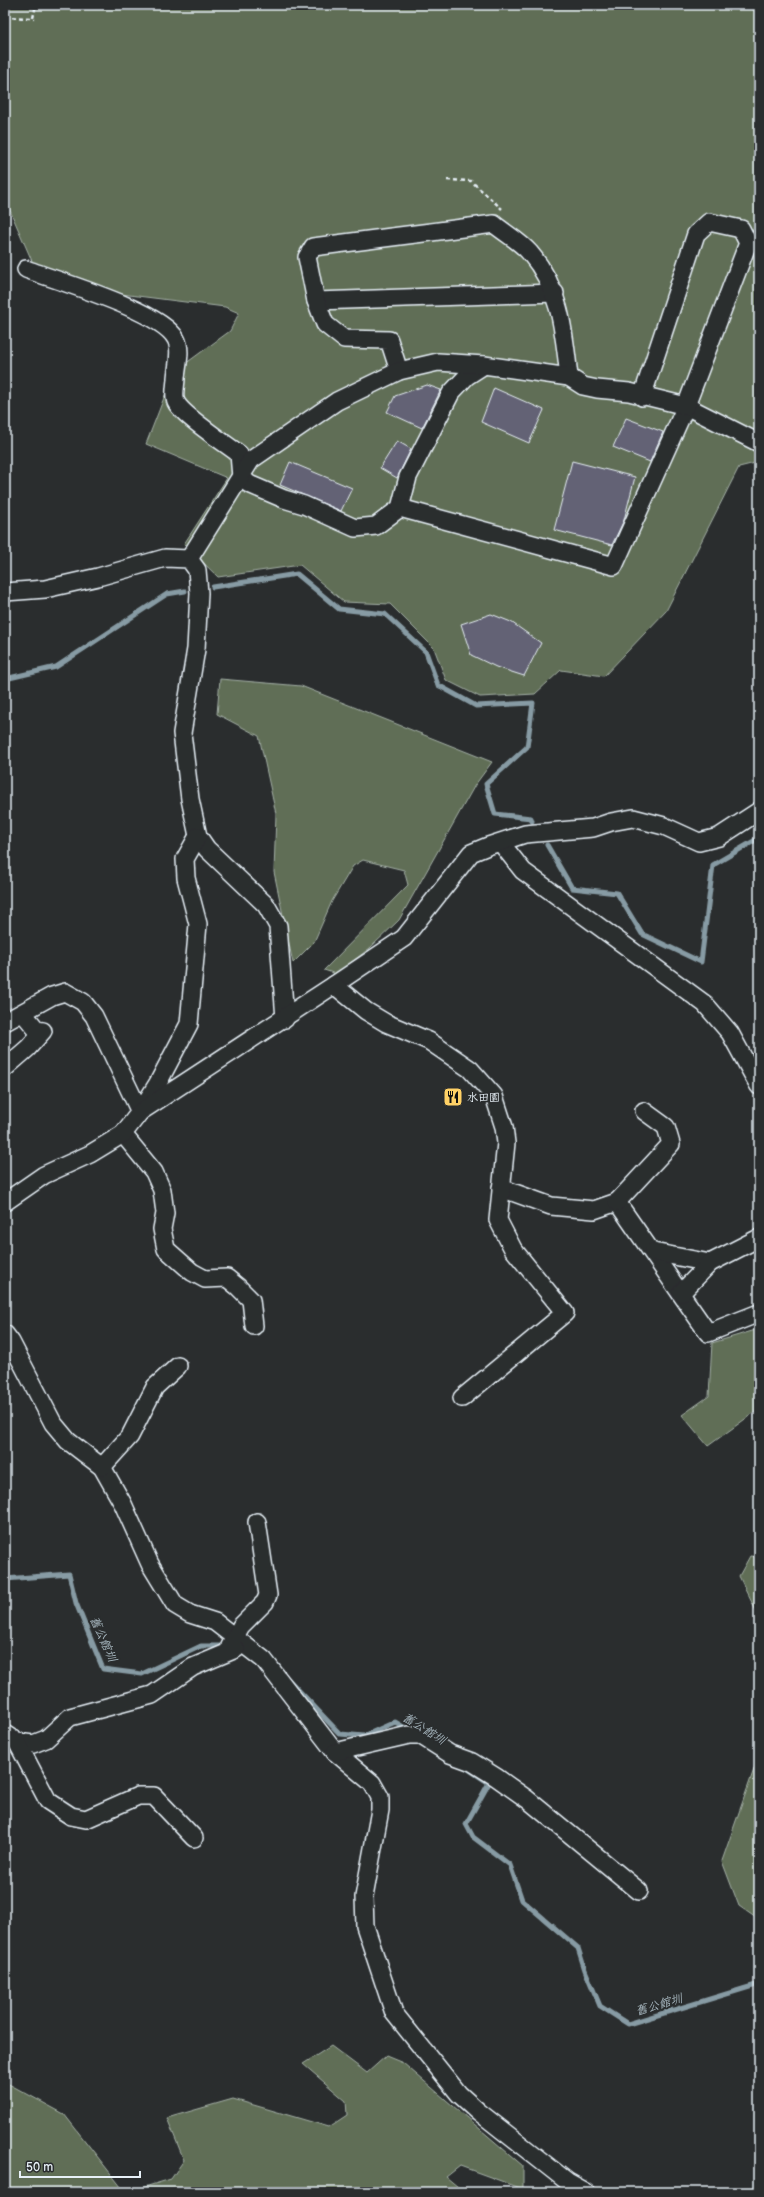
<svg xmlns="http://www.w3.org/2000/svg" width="764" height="2197" font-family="'Balsamiq Sans','LXGW WenKai TC',sans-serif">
<rect width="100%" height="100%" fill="#2a2d2e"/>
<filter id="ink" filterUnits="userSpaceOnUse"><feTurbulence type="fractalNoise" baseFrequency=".025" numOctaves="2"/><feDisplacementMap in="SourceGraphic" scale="8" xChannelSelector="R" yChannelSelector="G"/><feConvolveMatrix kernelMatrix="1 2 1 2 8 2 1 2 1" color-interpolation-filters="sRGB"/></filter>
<g filter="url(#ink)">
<g fill="#616e56" stroke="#a4b0a7">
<polygon points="5,5 759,5 759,462 739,467 666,611 604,676 561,670 535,694 480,697 446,680 434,648 390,604 344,602 300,565 218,577 184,544 227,478 146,444 174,372 230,331 239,313 225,307 42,284 5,199"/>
<polygon points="220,679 301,686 492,762 475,785 399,920 370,948 336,974 324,970 408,885 404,870 363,860 353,866 332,901 314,942 293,963 274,872 276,814 259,736 217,714"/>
<polygon points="759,1329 759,1409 708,1446 682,1415 709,1396 712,1343"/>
<polygon points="750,1556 759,1557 759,1617 739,1576"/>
<polygon points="759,1755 759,1920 739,1906 722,1861"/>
<polygon points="331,2046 367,2073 386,2056 403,2063 523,2166 523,2189 460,2166 446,2177 464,2192 128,2192 171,2179 184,2160 167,2118 233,2099 329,2127 347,2115 346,2101 303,2064"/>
<polygon points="5,2082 64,2114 125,2192 5,2192"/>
</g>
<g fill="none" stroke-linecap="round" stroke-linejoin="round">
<g stroke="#879ba4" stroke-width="5">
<polyline points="213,587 297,574 339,609 385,614 426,652 438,685 476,706 533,703 527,747 486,784 495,814 531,818 532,821"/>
<polyline points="5,679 56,667 167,594 185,591"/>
<polyline points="547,845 572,888 617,893 642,934 701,962 713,865 759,838"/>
<polyline points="5,1579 69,1574 76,1603 103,1669 142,1674 201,1646 226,1646"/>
<polyline points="288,1679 340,1734 364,1736 395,1722 410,1731"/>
<polyline points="465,1767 489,1783 466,1824 473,1837 510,1865 522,1900 578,1948 585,1970 600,2006 628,2024 756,1985 759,1986"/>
</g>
</g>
<g fill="#646274" stroke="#e8f1f8">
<polygon points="427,385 441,390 422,428 387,412 395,396"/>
<polygon points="494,388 544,410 529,443 481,422"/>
<polygon points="626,418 663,432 650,462 613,447"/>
<polygon points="397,441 411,449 397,478 380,468"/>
<polygon points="572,461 635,477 624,520 612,545 554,530"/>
<polygon points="290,462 352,488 341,511 280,485"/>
<polygon points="491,614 511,622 541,643 524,676 496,667 471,655 461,624"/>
</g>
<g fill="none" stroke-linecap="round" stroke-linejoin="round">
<defs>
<g id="minor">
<path d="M26 269C57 281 162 311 176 339 182 350 177 365 176 378 176 385 173 395 176 402 182 415 226 444 239 454L241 477 249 484 284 499 304 505 355 528 376 526 400 508 408 477 451 393 467 376 484 365"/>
<polyline points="316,301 555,293"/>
<path d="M399 371 389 340 344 339 325 324 316 301 307 257 313 247 494 224C506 234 521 242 530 253 561 289 564 333 569 377"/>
<polyline points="400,508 614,566 686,406 759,443"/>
<polyline points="189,559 251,460 337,401 399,371 438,362 484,365 569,377 583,386 597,389 629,392 686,406 748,243 741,229 709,222 696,234 642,397"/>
<polyline points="5,592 45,589 98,577 165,558 189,559 197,570 199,593 196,649 182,733 190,799 198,836 207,849 266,905 278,926 285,1019"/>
<polyline points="501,843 523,871 705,1004 730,1033 759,1086"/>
<polyline points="334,985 404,938 471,853 488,846 525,834 593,828 611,822 633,818 664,826 699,842 719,837 759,811"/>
<polyline points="5,1022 52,996 65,992 83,1002 94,1016 140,1112 158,1083 189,1024 198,924 186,878 185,859 198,836"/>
<polyline points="5,1068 28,1048 43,1031 37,1030 23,1013"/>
<polyline points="123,1134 154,1172 162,1190 165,1213 162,1229 166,1249 192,1272 205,1279 227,1278 238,1287 251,1300 254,1326"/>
<polyline points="501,1188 551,1206 594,1210 617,1202 708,1333 759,1313"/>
<polyline points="5,1202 44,1175 90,1154 123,1134 140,1112 334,985 366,1011 386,1023 429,1041 470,1069 494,1096 504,1127 506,1143 498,1220 513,1249 565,1313 462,1398"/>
<polyline points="617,1202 671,1144 666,1127 644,1111"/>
<polyline points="653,1252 710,1263"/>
<polyline points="681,1293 710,1263 759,1238"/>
<polyline points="5,1334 11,1342 53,1423 68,1441 102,1467 123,1504 150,1564 175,1605 190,1614 215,1622 264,1660 335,1752 372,1783 380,1797 380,1810 364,1897 365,1926 394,2013 459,2094 479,2112 568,2182 586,2192"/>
<polyline points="102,1467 130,1436 155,1387 178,1366"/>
<polyline points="5,1734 17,1742 33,1744 46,1739 70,1717 152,1695 193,1667 236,1649 230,1646 241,1626 265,1602 268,1595 257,1522"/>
<polyline points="17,1742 48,1801 71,1816 86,1819 138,1796 154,1796 194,1838"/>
<polyline points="335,1752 409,1735 420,1735 450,1754 472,1762 496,1777 527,1799 639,1891"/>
</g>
</defs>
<use href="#minor" stroke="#e8f1f8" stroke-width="20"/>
<g stroke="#e8f1f8" stroke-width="2.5" stroke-dasharray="4 3" stroke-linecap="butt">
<polyline points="5,17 33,18 36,5"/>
<polyline points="447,180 471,181 502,209"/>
</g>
<use href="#minor" stroke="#2a2d2e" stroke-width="17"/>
</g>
</g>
<defs>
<symbol id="restaurant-square" viewBox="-11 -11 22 22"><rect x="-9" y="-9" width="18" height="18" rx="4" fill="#ffd166" stroke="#2a2d2e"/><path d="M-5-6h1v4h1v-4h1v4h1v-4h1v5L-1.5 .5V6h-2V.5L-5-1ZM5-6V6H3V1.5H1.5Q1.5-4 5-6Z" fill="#111"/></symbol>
</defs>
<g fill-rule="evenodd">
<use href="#restaurant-square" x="442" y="1086" width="22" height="22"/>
</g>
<g text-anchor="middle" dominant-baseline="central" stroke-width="3.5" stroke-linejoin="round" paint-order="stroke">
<g font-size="11" fill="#e8f1f8" stroke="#2a2d2e" text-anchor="start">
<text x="467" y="1097">水田園</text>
</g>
<g font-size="12" font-style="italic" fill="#a8b8c0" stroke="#2a2d2e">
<text transform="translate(103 1639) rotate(66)">舊公館圳</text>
<text transform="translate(424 1729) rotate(32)">舊公館圳</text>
<text transform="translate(659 2005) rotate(-16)">舊公館圳</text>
</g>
</g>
<rect width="764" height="2197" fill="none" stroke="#2a2d2e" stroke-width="20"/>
<rect x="10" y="10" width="744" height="2177" fill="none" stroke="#e8f1f8" stroke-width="1.5" filter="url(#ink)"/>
<path d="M20 2171v6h120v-6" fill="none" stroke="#e8f1f8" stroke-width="2"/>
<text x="26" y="2171" font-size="12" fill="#e8f1f8" stroke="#2a2d2e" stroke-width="3" paint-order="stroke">50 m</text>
</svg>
